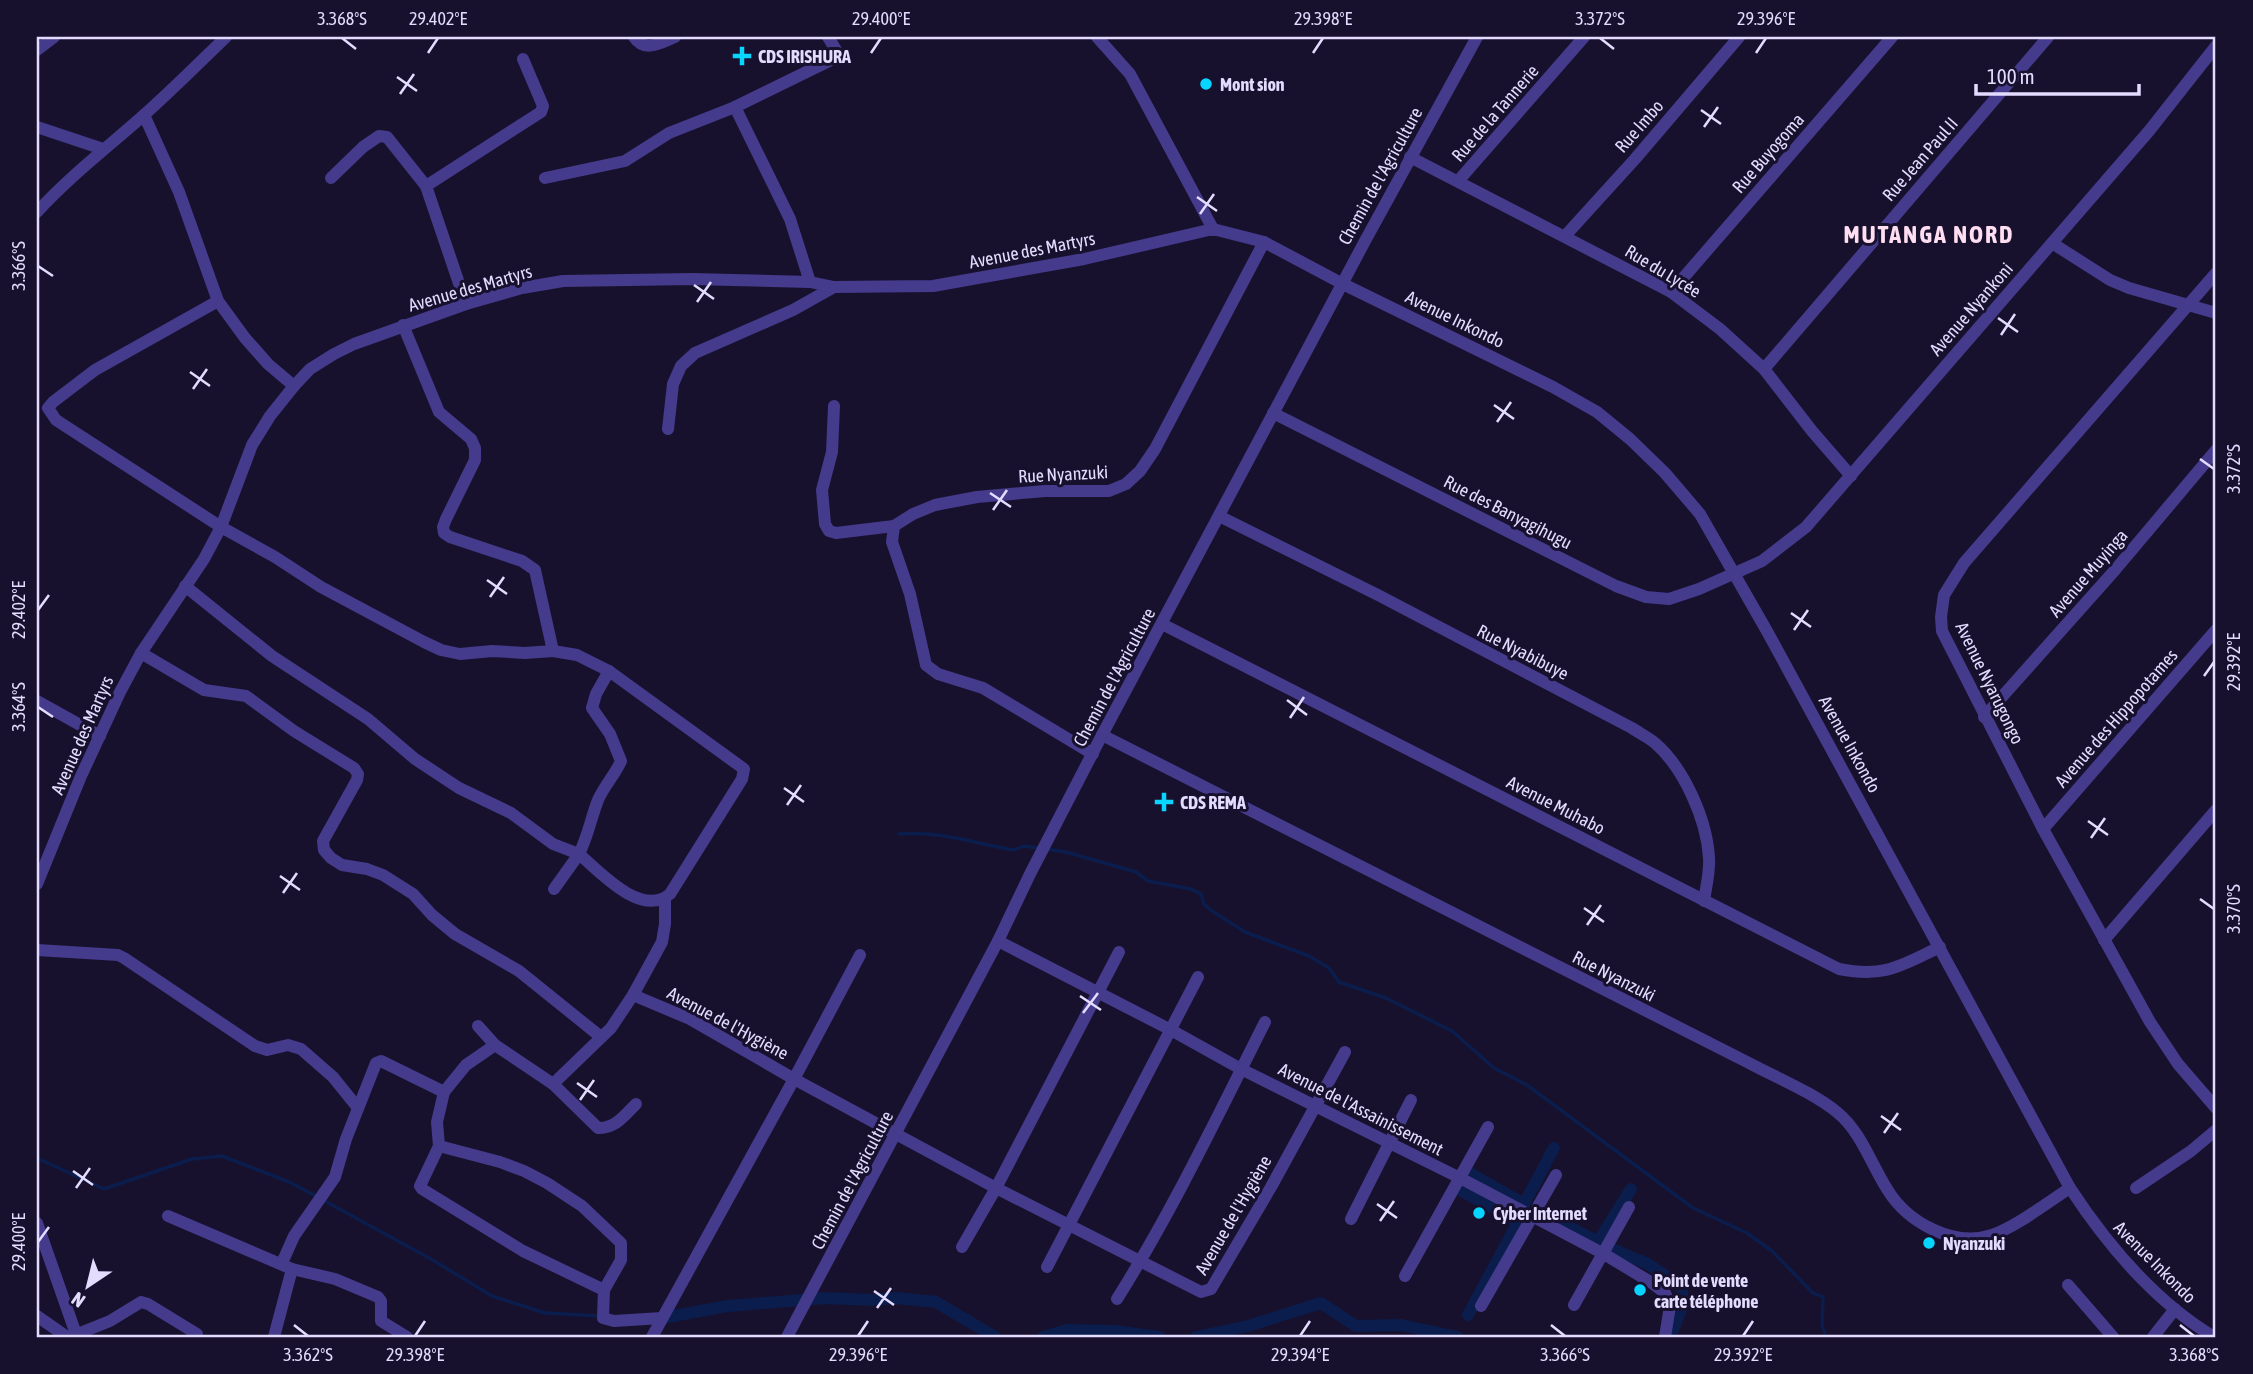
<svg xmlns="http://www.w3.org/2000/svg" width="2253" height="1374" font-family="'Asap Condensed',sans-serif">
<rect width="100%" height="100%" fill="#18112d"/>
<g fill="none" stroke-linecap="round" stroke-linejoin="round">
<g stroke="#0a1d4d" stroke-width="3.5">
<path d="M899 834C941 831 973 843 1014 850L1024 846 1066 852 1136 872 1148 881 1191 889 1201 894 1204 904 1212 911 1245 932 1309 956 1329 968 1339 982 1386 998 1452 1031 1494 1068 1527 1085 1693 1208 1747 1233 1772 1251 1813 1293 1823 1297 1822 1325 1826 1337"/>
<polyline points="37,1158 104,1189 192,1159 222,1156 289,1182 316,1196"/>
<polyline points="323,1200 431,1259 492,1296 545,1313 601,1316"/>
</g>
<g stroke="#0a1d4d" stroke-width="12">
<polyline points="1466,1171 1524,1204 1554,1148"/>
<polyline points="1460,1190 1518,1222 1468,1315"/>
<polyline points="1540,1211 1598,1242 1631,1189"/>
<polyline points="1612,1249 1648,1264 1682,1287 1683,1305 1670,1337"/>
<polyline points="656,1319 728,1306 825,1298 871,1300 896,1298 936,1302 995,1337"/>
<polyline points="1043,1337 1067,1330 1114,1331 1160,1337"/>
<polyline points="1196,1337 1248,1326 1321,1303 1356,1326 1401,1325 1458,1337"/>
</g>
<g stroke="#443b8c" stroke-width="12">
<path d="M634 37C645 53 660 43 675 37"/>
<polyline points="1097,37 1130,74 1213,229"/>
<polyline points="37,50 54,37"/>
<polyline points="735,107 790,219 810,282"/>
<polyline points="144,115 179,192 218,301 245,338 268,364 294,386"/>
<polyline points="37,127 103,149"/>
<polyline points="1410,157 1671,292 1720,329 1764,369 1812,431 1851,476"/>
<polyline points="331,178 363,147 379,136 387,137 426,186 466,304"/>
<polyline points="545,178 625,161 669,133 735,107 833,59 836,50 828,37"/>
<polyline points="1459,180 1584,37"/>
<polyline points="426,186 541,112 543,106 523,59"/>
<path d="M37 212C70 176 108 147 144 115 172 90 199 63 226 37"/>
<polyline points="1565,236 1635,159 1739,37"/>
<polyline points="2052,243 2110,280 2129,288 2216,313"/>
<polyline points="2216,273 1964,563 1944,595 1941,617 1942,631 2043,829 2150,1022 2178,1064 2216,1108"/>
<polyline points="1671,292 1892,37"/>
<path d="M218 301 95 370 53 402 48 408 56 420 221 527 275 557 321 587 424 642 441 650 460 654 492 651 525 653 553 651 577 655 609 671 744 769 742 779 670 894C641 918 600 872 579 854L554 889"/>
<polyline points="403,325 439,412 471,439 475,448 475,460 446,519 443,527 444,533 450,537 522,561 535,570 553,651"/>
<polyline points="1764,369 2048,37"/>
<polyline points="834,406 832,452 822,490 825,524 829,531 836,533 894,526 913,514 935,505 977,497 1045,491 1109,491 1126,484 1140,471 1155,449 1264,242"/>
<polyline points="1273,413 1616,586 1646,597 1669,599 1699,589 1762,561 1806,527 2149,131 2216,46"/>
<polyline points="668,429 673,384 681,366 695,353 793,310 834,287"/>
<path d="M1219 516 1378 595 1632 728C1639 733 1648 737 1655 743 1684 768 1707 820 1709 858 1710 872 1706 887 1704 901"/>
<polyline points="894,526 892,542 910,594 926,665 938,674 983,688 1093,754"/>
<path d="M185 586 272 656 368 719 415 759 459 788 511 813 553 844 579 854C588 836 591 818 598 800 604 786 615 775 621 761L610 734 592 708 596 694 609 671"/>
<path d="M1162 624 1839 969C1885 978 1900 966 1940 947"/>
<polyline points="141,653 204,690 246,696 294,731 354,768 358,774 357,780 323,841 324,850 331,858 342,865 367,869 383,875 413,894 432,915 455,934 519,971 601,1037"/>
<polyline points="37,701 100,736"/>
<polyline points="1984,717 2115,570 2216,450"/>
<path d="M1102 735 1749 1063C1777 1078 1814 1093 1838 1113 1861 1132 1871 1164 1887 1189 1907 1222 1953 1248 1992 1235 2016 1227 2048 1202 2070 1188"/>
<polyline points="2043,829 2216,630"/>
<path d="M37 884 81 776 120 692 141 653 204 559 221 527 252 445 270 416 294 386 310 369 334 354 354 344 466 304 522 288 563 281 692 279 810 282 834 287 933 286 1084 259 1213 229 1264 242 1343 284 1553 387 1597 412 1630 439 1665 473 1700 514 1768 633 2070 1188C2108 1246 2154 1301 2214 1337"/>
<polyline points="2104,940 2216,810"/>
<polyline points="998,941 1171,1030 1241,1069 1460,1178 1604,1254 1652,1283 1665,1293 1670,1306 1665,1337"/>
<polyline points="37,950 118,955 124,958 255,1046 267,1050 288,1045 301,1049 333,1077 358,1108"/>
<polyline points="633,995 690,1019 794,1079 996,1188 1201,1292 1211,1289 1271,1187 1345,1052"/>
<polyline points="478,1026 495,1045 466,1065 444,1092 437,1122 439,1146 420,1186 422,1189 523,1251 604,1290"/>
<path d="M495 1045 553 1084 598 1128C615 1129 625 1115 636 1104"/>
<polyline points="553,1084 611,1028 633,995 662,942 665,924 665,899"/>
<polyline points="439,1146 500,1162 524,1171 547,1183 582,1206 621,1243 621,1260 604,1290 603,1318 614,1321 662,1318"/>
<polyline points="2136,1188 2191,1151 2216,1130"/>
<polyline points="168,1216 292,1269 335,1279 378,1297 381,1301 381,1321 407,1337"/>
<polyline points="1351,1219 1411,1100"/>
<polyline points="37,1223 77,1337"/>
<polyline points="962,1247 996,1188 1119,952"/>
<polyline points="282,1263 294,1236 335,1177 346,1139 376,1063 381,1061 444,1092"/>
<polyline points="1047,1267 1198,977"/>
<polyline points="1405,1276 1488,1127"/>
<polyline points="2068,1285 2113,1337"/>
<path d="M1117 1299C1173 1210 1218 1115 1265 1022"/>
<polyline points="1574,1305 1629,1207"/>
<polyline points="1481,1306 1556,1175"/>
<polyline points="37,1316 67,1337"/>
<polyline points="75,1335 110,1321 141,1302 148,1304 197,1334"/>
<polyline points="274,1337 292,1269"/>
<polyline points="652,1337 794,1079 860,955"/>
<polyline points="787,1337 998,941 1030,874 1102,735 1365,241 1477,37"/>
<polyline points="2153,1337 2175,1309"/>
</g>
</g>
<path fill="none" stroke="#e3dcff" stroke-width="2.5" d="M342 38 356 49M1600 38 1614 49M428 53 438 38M871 53 881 38M1313 53 1323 38M1756 53 1766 38M397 77 417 91M400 94 414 74M1701 110 1721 124M1704 127 1718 107M1197 197 1217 211M1200 214 1214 194M38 266 53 276M694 285 714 299M697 302 711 282M1998 318 2018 332M2001 335 2015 314M190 372 210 386M193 389 207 369M1494 405 1514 419M1497 422 1511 402M2200 459 2214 469M990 493 1011 507M993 510 1007 490M487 580 507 594M490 597 504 577M38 610 49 595M1791 613 1811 627M1794 630 1808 610M2204 676 2214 662M1287 700 1307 715M38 707 53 717M1290 718 1304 697M784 788 804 802M787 805 801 785M2088 821 2108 835M2091 838 2105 818M280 876 300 890M283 893 297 873M2200 899 2214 909M1584 908 1604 922M1587 925 1601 905M1080 996 1101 1010M1083 1013 1098 993M577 1083 597 1097M580 1100 594 1080M1881 1116 1901 1130M1884 1133 1898 1113M73 1171 93 1185M76 1188 90 1168M1377 1204 1397 1218M1380 1221 1394 1201M38 1242 49 1227M874 1291 894 1305M877 1308 891 1288M294 1325 308 1336M1551 1325 1565 1336M2180 1325 2194 1336M415 1336 425 1321M858 1336 868 1321M1300 1336 1310 1321M1743 1336 1753 1321"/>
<g fill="#08d5ff" stroke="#18112d" stroke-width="2.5">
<path d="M738.5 45.5h7v7h7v7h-7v7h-7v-7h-7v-7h7z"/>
<circle cx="1206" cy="84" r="7"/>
<path d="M1160.5 791.5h7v7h7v7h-7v7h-7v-7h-7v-7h7z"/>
<circle cx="1479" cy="1213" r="7"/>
<circle cx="1929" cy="1243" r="7"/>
<circle cx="1640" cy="1290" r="7"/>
</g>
<g text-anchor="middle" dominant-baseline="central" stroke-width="6" stroke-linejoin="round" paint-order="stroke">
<g font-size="18" font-weight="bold" fill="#e3dcff" stroke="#18112d" text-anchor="start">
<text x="758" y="56">CDS IRISHURA</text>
<text x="1220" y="84">Mont sion</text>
<text x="1180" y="802">CDS REMA</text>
<text x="1493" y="1213">Cyber Internet</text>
<text x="1943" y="1243">Nyanzuki</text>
<text x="1654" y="1280">Point de vente<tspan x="1654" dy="21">carte téléphone</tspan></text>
</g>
<g font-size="18" fill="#e3dcff" stroke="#18112d">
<text transform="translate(1495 113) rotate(-49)">Rue de la Tannerie</text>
<text transform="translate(1639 126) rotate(-49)">Rue Imbo</text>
<text transform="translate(1768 153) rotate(-49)">Rue Buyogoma</text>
<text transform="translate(1920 159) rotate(-49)">Rue Jean Paul II</text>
<text transform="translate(1380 176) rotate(-61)">Chemin de l'Agriculture</text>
<text transform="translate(1032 250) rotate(-11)">Avenue des Martyrs</text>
<text transform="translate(1663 271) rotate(31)">Rue du Lycée</text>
<text transform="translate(470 288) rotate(-16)">Avenue des Martyrs</text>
<text transform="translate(1971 309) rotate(-49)">Avenue Nyankoni</text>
<text transform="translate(1455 319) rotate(26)">Avenue Inkondo</text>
<text transform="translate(1063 474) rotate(-3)">Rue Nyanzuki</text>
<text transform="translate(1508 512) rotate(27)">Rue des Banyagihugu</text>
<text transform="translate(2088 573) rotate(-49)">Avenue Muyinga</text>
<text transform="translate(1523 652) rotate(27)">Rue Nyabibuye</text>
<text transform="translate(1114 677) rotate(-62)">Chemin de l'Agriculture</text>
<text transform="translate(1990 683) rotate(64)">Avenue Nyarugongo</text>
<text transform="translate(2116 718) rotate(-49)">Avenue des Hippopotames</text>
<text transform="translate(82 735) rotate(-66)">Avenue des Martyrs</text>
<text transform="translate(1850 744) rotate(61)">Avenue Inkondo</text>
<text transform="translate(1556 805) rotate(27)">Avenue Muhabo</text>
<text transform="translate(1614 976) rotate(27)">Rue Nyanzuki</text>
<text transform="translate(728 1023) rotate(28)">Avenue de l'Hygiène</text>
<text transform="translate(1361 1109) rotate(27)">Avenue de l'Assainissement</text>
<text transform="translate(852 1180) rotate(-62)">Chemin de l'Agriculture</text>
<text transform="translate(1233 1215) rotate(-60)">Avenue de l'Hygiène</text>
<text transform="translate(2155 1262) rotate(45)">Avenue Inkondo</text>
</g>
<g font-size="24" font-weight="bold" letter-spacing="2" fill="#ffdef1" stroke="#18112d">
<text x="1929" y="234">MUTANGA NORD</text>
</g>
</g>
<rect width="2253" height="1374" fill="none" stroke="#18112d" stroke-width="77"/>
<g transform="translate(88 1286) rotate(215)" stroke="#18112d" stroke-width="5" paint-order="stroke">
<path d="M0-5L12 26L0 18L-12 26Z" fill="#e3dcff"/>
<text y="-10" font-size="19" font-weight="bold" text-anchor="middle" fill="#e3dcff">N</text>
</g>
<path d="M1976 84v10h163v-10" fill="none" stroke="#e3dcff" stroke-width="3.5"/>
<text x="1987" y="84" font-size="21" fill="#e3dcff" stroke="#18112d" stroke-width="5" paint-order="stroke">100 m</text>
<rect x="38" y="38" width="2176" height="1298" fill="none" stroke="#e3dcff" stroke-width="2.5"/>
<g font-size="18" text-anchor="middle" fill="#e3dcff">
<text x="342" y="25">3.368°S</text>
<text x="438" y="25">29.402°E</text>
<text x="881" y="25">29.400°E</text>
<text x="1323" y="25">29.398°E</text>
<text x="1600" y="25">3.372°S</text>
<text x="1766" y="25">29.396°E</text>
<text transform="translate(19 266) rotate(-90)" y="6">3.366°S</text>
<text transform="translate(2234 469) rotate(-90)" y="6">3.372°S</text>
<text transform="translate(19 610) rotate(-90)" y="6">29.402°E</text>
<text transform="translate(2234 662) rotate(-90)" y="6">29.392°E</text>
<text transform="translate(19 707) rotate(-90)" y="6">3.364°S</text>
<text transform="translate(2234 909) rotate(-90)" y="6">3.370°S</text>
<text transform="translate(19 1242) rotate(-90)" y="6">29.400°E</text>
<text x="308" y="1361">3.362°S</text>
<text x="415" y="1361">29.398°E</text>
<text x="858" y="1361">29.396°E</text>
<text x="1300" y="1361">29.394°E</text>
<text x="1565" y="1361">3.366°S</text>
<text x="1743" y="1361">29.392°E</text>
<text x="2194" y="1361">3.368°S</text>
</g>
</svg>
